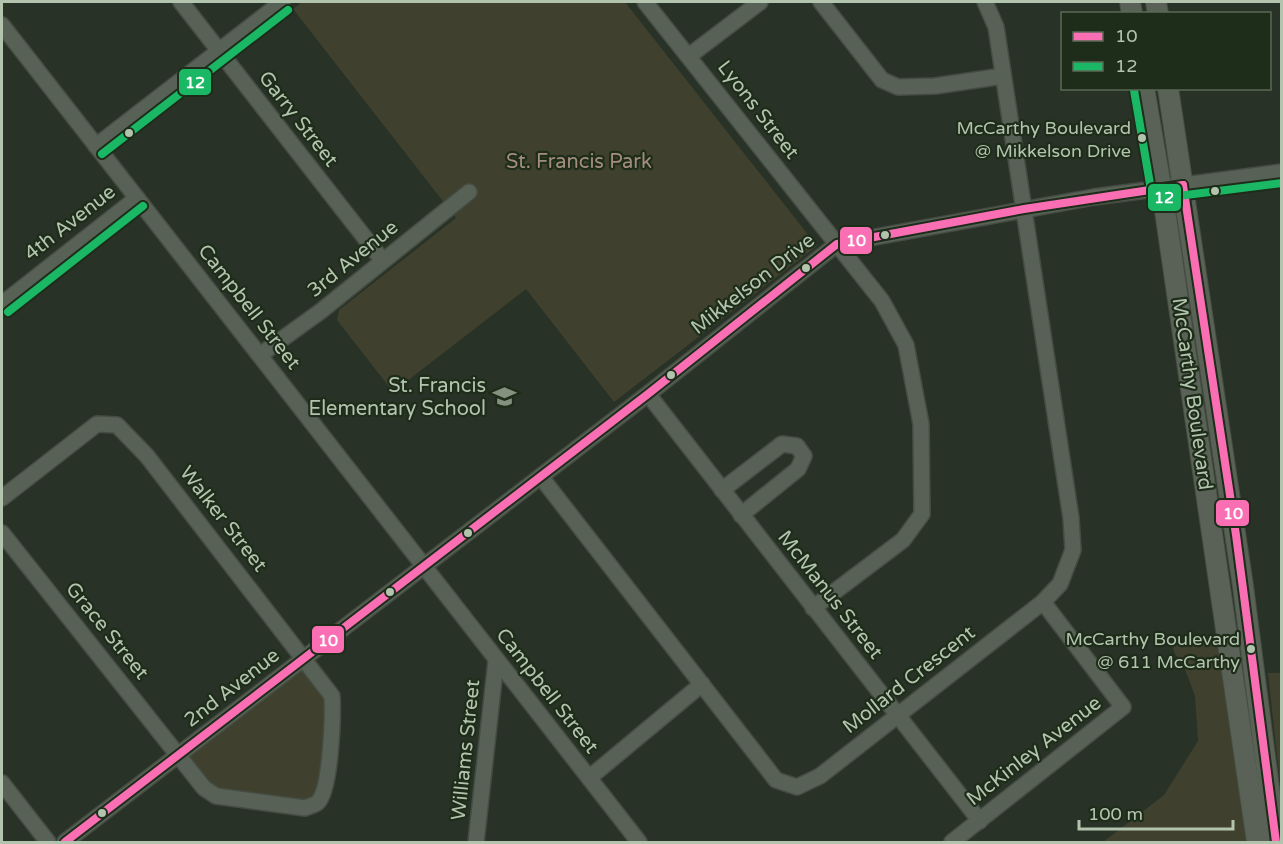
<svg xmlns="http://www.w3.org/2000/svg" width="1283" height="844" font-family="'Varela Round',sans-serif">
<rect width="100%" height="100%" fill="#293226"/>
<g fill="#3f402d">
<polygon points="302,2 625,2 817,246 614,402 526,289 393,392 337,320 339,310 456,218 293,9"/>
<polygon points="1222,636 1252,842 1103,842 1164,795 1198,741 1195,696 1183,664 1175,654 1171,642"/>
<polygon points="304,659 332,696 326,786 305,808 216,796 180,755"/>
<polygon points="1268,673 1281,673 1281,792"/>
</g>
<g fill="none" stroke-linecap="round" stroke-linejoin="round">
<defs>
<g id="minor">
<polyline points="181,2 383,261"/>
<polyline points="645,2 882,301 906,345 921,424 922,514 903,540 813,608"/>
<polyline points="821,2 882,80 898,87 935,86 1003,76"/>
<polyline points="2,25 639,842"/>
<polyline points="689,56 760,2"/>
<polyline points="96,146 282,2"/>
<polyline points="2,304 137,198"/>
<polyline points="260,355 321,311 469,192"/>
<polyline points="648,394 980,821"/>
<polyline points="541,477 776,780 797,787 820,776 1043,602 1060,584 1073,550 1071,518 996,27 985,2"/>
<polyline points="722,490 782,444 797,446 804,456 798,469 741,515"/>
<path d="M2 498 97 424 117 425 147 456 332 696C333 715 331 789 318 802 316 805 309 806 305 808L216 796 204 788 2 533"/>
<polyline points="589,778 702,684"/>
<polyline points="2,783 48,842"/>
<polyline points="65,842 648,394 837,244 1094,197 1282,172"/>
<polyline points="476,842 496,661"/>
<polyline points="952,842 1123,707 1043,602"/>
</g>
<g id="major">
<polyline points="1130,2 1132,14"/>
<polyline points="1156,2 1158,14"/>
<polyline points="1144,88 1164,204 1257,842"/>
<polyline points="1168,88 1243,586 1276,842"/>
</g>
</defs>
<use href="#minor" stroke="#454c43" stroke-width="18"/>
<use href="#major" stroke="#464f42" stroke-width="22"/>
<use href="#minor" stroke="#586156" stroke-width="15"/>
<use href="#major" stroke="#5a6258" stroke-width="20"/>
<defs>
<g id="bus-1">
<polyline points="1183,185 1236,535 1276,842"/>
<polyline points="65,842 648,394 837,244 1024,209 1183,185"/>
</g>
<g id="bus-2">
<polyline points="1134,90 1151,190 1156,197 1162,198 1282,183"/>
<polyline points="102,154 288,10"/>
<polyline points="8,312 143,206"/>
</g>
</defs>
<use href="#bus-1" stroke="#1e2c1a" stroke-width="12"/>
<use href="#bus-2" stroke="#1e2c1a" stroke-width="12"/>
<use href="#bus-1" stroke="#fa6fb4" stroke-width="8"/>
<use href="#bus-2" stroke="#1ab765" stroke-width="8"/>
</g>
<defs>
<symbol id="school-bare" viewBox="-9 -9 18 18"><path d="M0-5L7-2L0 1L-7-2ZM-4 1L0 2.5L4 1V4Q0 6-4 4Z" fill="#83917e" stroke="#1e2c1a" stroke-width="2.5" paint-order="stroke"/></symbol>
</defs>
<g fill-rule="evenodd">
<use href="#school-bare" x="488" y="380" width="33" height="33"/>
</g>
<g fill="#b3c4ae" stroke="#1e2c1a" stroke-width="2">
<circle cx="129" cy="133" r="5"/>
<circle cx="1142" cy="138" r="5"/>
<circle cx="1215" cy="191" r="5"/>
<circle cx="885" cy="235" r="5"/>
<circle cx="806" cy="268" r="5"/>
<circle cx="671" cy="375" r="5"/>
<circle cx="468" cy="533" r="5"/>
<circle cx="390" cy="592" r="5"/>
<circle cx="1251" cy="649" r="5"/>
<circle cx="102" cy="813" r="5"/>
</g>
<g text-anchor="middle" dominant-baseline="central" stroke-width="4.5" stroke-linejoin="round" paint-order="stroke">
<g font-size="18" fill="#b3c4ae" stroke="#1e2c1a" text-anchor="end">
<text x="1131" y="128">McCarthy Boulevard<tspan x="1131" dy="23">@ Mikkelson Drive</tspan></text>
<text x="1240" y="639">McCarthy Boulevard<tspan x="1240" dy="23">@ 611 McCarthy</tspan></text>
</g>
<g font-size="20" fill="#b3c4ae" stroke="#1e2c1a">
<text transform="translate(758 110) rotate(52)">Lyons Street</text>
<text transform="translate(298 119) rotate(52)">Garry Street</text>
<text transform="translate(70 223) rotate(-38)">4th Avenue</text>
<text transform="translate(353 259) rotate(-39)">3rd Avenue</text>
<text transform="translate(753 284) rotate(-38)">Mikkelson Drive</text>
<text transform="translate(249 307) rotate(52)">Campbell Street</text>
<text transform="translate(1192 394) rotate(82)">McCarthy Boulevard</text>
<text transform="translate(223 519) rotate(52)">Walker Street</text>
<text transform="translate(830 595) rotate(52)">McManus Street</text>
<text transform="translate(107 631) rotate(51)">Grace Street</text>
<text transform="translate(909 680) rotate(-38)">Mollard Crescent</text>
<text transform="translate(232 688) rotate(-38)">2nd Avenue</text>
<text transform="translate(547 691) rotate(52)">Campbell Street</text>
<text transform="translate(466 750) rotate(-84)">Williams Street</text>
<text transform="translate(1034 751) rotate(-38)">McKinley Avenue</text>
</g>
<g font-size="20" fill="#a48d7d" stroke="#1e2c1a">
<text x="579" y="162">St. Francis Park</text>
</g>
<g font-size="20" fill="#b3c4ae" stroke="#1e2c1a" text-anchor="end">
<text x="486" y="386">St. Francis<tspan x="486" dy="23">Elementary School</tspan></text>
</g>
</g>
<g stroke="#1e2c1a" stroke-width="2">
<rect x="178" y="68" width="34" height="28" rx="6" fill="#1ab765"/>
<rect x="1147" y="183" width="35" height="29" rx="6" fill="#1ab765"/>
<rect x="839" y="226" width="34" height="29" rx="6" fill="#fa6fb4"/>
<rect x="1215" y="499" width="35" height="28" rx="6" fill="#fa6fb4"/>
<rect x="311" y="625" width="34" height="29" rx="6" fill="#fa6fb4"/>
</g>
<g font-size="16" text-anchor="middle" font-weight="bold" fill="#fff">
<text x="195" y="88">12</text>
<text x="1164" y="203">12</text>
<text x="856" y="246">10</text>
<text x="1233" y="519">10</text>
<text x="328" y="646">10</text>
</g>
<rect width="1283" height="844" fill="none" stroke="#b3c4ae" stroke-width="6"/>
<rect x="1061" y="12" width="210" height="78" fill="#1e2c1a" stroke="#5a6955" stroke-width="1.5"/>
<rect x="1073" y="32" width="30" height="9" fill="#fa6fb4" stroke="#5a6955" stroke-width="1.5"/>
<text x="1115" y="42" font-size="18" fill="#b3c4ae">10</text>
<rect x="1073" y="62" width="30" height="9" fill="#1ab765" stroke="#5a6955" stroke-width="1.5"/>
<text x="1115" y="72" font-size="18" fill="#b3c4ae">12</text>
<path d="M1079 820v9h154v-9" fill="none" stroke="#b3c4ae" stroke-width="3"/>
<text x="1088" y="820" font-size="18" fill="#b3c4ae" stroke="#1e2c1a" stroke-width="4.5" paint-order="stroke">100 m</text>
</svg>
